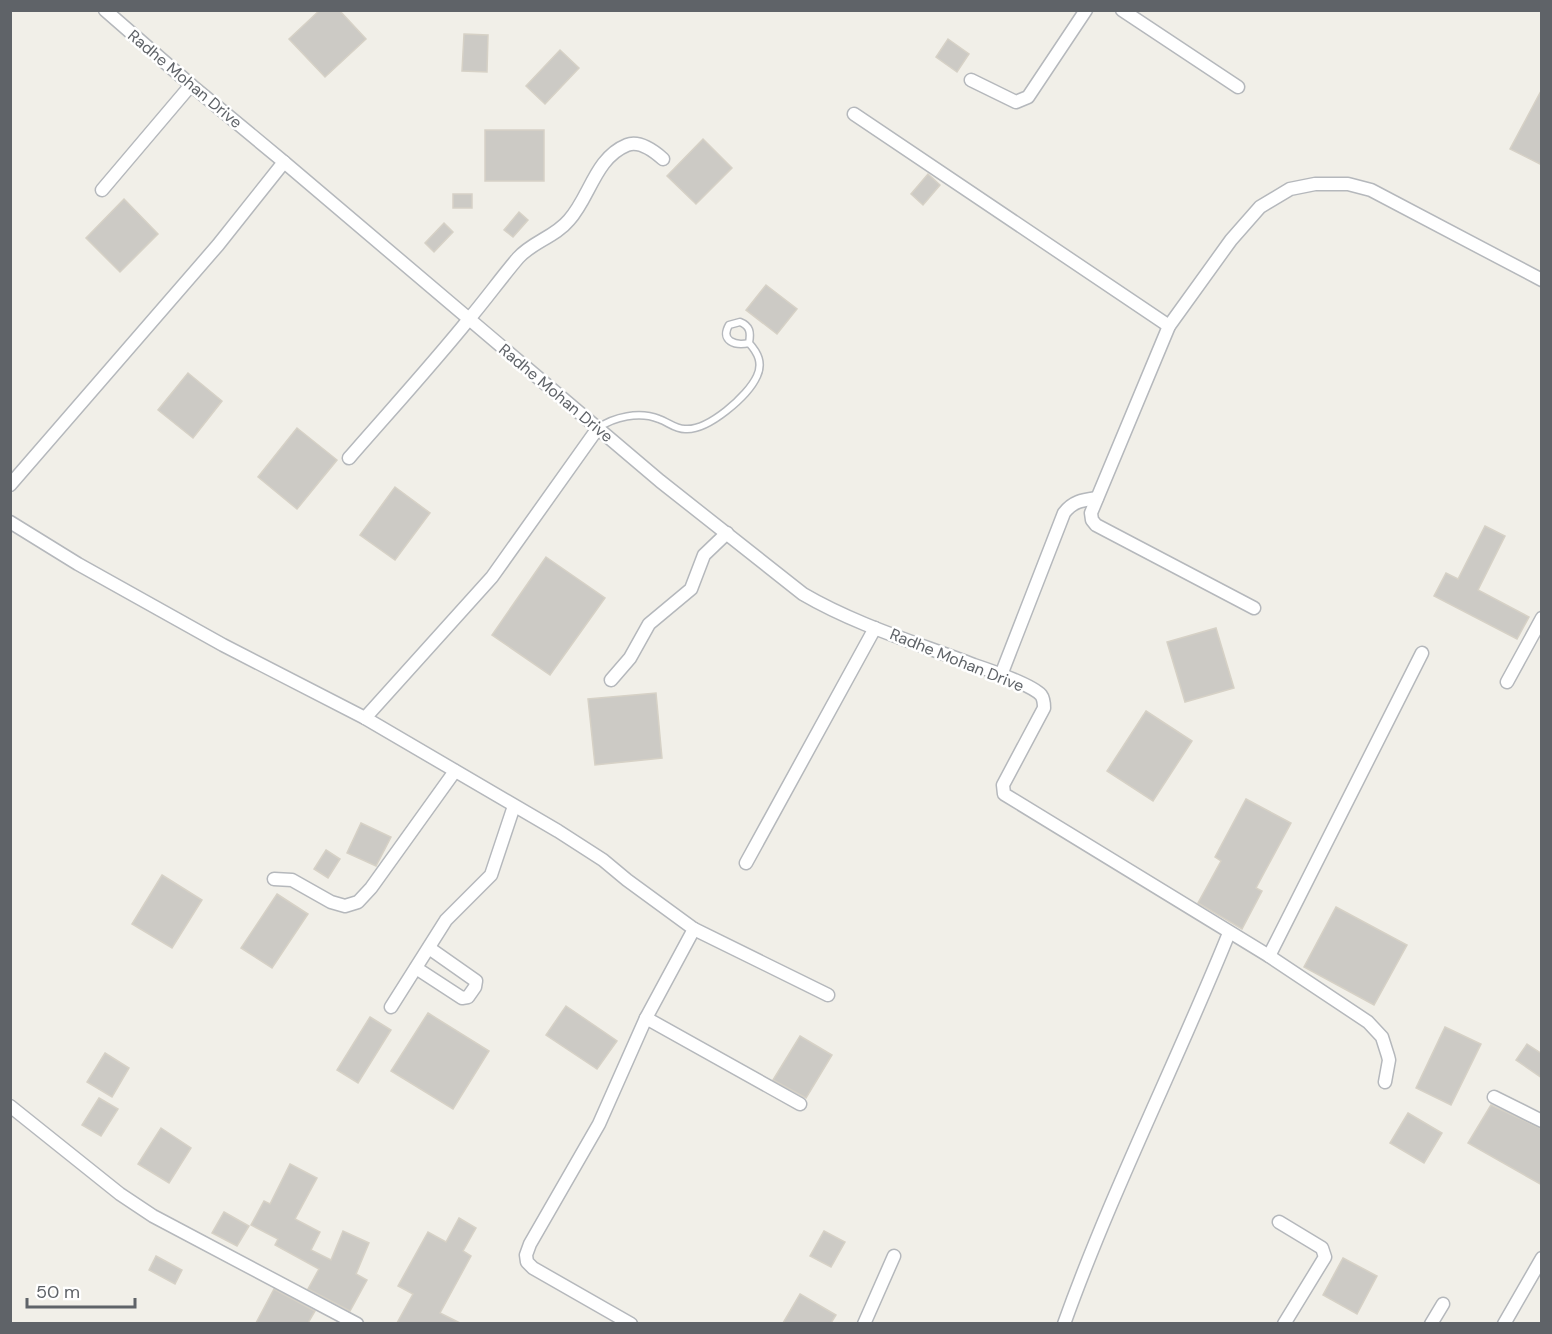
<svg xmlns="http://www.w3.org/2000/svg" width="1552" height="1334" font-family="'DM Sans',sans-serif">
<rect width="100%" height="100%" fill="#f1efe8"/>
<g fill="#cccac5" stroke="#d6d1c6" stroke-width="1.5">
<polygon points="320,10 339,10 366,39 325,77 289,39"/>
<polygon points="464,34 488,35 487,72 462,71"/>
<polygon points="948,39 969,54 957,72 936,57"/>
<polygon points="560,50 579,68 545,104 526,86"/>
<polygon points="1542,89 1542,165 1510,149"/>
<rect x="485" y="130" width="59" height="51"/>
<polygon points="703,139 732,168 696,204 667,176"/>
<polygon points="928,174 940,185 923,205 911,194"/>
<rect x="453" y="194" width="19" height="14"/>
<polygon points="124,199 158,234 120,272 86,238"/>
<polygon points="519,212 528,220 513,237 504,230"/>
<polygon points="444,223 453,232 434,252 425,243"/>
<polygon points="766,285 797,309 777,334 746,310"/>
<polygon points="188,373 222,401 193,438 158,410"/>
<polygon points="297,428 337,460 297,509 258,477"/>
<polygon points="395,487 430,513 395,560 360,535"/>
<polygon points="1485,526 1505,536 1478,590 1529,617 1517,639 1434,596 1446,573 1458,579"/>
<polygon points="546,557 605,598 550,675 492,635"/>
<polygon points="1216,628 1234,688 1185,702 1167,642"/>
<polygon points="656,693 662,758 595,765 588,699"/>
<polygon points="1146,711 1192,741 1153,801 1107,771"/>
<polygon points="1246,799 1291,823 1256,888 1262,891 1242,929 1198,903 1221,861 1215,857"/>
<polygon points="361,823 391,837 376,866 347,853"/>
<polygon points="326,850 340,859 328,878 314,869"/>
<polygon points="162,875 202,900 172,948 132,924"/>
<polygon points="277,894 308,914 272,968 241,948"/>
<polygon points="1336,907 1407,945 1374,1005 1304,967"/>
<polygon points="566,1006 617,1041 597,1069 546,1035"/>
<polygon points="428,1013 489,1051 453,1109 391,1071"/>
<polygon points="370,1017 391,1030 358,1083 337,1070"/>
<polygon points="1445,1027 1481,1044 1451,1105 1416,1088"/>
<polygon points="800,1036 832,1055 806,1098 773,1080"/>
<polygon points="1527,1044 1542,1054 1542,1078 1516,1060"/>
<polygon points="105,1053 129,1068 112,1097 87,1082"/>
<polygon points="99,1098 118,1109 101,1136 82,1125"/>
<polygon points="1491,1105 1542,1129 1542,1185 1468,1143"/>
<polygon points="1408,1113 1442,1133 1424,1163 1390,1143"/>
<polygon points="161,1128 191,1148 169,1183 138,1164"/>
<polygon points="290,1164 317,1178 295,1219 320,1232 311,1250 331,1260 343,1231 369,1243 356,1274 367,1280 350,1311 308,1289 319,1269 275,1245 278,1239 251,1225 264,1201 270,1204"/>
<polygon points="224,1212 249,1226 237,1246 212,1233"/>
<polygon points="459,1218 476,1228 463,1251 471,1256 440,1313 460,1323 397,1323 413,1294 398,1286 428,1232 446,1242"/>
<polygon points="824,1231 845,1242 831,1267 810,1256"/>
<polygon points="156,1256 182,1270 175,1284 149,1270"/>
<polygon points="1343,1258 1377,1276 1357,1314 1323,1295"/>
<polygon points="274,1289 315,1311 308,1323 256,1323"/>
<polygon points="800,1294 836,1315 831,1323 783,1323"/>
</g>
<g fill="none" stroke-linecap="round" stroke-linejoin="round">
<defs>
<path id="service" d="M598 428C614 417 639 411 659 419 668 422 675 429 685 429 708 431 748 396 757 376 763 363 758 353 749 343 751 332 750 326 740 322L729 325C720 341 735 346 749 343"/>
<g id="minor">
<path d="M105 10 191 85 284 162 660 481 803 594C856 625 917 643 974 665 989 670 1032 685 1041 695 1044 699 1044 704 1044 708L1003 785 1004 794 1269 956 1368 1022 1382 1037 1388 1056 1389 1060 1385 1082"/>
<polyline points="1122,10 1238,87"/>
<polyline points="971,80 1016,102 1028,97 1086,10"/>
<polyline points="854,114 1169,326"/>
<polyline points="102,190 191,85"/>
<path d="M349 458C389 412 431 366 469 319 486 299 501 278 518 258 532 242 555 237 569 220 590 197 595 158 627 145 640 140 654 151 663 159"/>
<polyline points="10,485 218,245 284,162"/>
<polyline points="10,522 78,564 223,645 365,718 558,831 603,860 627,880 694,929 646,1018 599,1124 530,1244 526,1255 527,1262 533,1268 631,1324"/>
<polyline points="1254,608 1096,525 1092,520 1091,513 1169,326 1231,240 1260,207 1290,189 1315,184 1348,184 1371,190 1542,280"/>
<path d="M1001 675 1064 513C1073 501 1083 500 1097 498"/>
<polyline points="611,680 630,658 649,624 691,589 704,555 727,533"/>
<polyline points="1507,682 1542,618"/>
<polyline points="365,718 492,577 598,428"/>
<polyline points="746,863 875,628"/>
<polyline points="274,879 292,880 331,902 345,906 358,902 371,888 455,771"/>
<polyline points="694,929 828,995"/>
<polyline points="1269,956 1422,653"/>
<polyline points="416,968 462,998 468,997 475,987 476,981 429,948"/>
<polyline points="391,1007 446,920 491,875 514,806"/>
<polyline points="646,1018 800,1104"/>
<polyline points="1494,1097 1542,1121"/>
<polyline points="10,1106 120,1194 153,1216 357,1324"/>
<polyline points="1279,1222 1322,1248 1325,1257 1284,1324"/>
<polyline points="864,1324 894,1256"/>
<path d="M1064 1324C1112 1190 1176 1064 1229 933"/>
<polyline points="1431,1324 1443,1304"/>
<polyline points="1504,1324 1542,1258"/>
</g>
</defs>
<use href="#service" stroke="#b5b8bc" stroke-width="9"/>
<use href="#minor" stroke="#b5b8bc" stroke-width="15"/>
<use href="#service" stroke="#fff" stroke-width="6"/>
<use href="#minor" stroke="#fff" stroke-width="12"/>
</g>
<g text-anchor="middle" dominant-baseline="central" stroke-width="5" stroke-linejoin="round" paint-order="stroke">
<g font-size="16" fill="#5f6368" stroke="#fff">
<text transform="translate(185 79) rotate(40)">Radhe Mohan Drive</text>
<text transform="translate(556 393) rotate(40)">Radhe Mohan Drive</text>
<text transform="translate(957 660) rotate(22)">Radhe Mohan Drive</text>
</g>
</g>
<rect width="1552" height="1334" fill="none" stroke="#5f6368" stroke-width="24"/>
<path d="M27 1298v9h108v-9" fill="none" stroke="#5f6368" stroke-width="3"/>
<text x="36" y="1298" font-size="18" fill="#5f6368" stroke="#ffffff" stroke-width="4.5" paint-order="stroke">50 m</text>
</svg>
